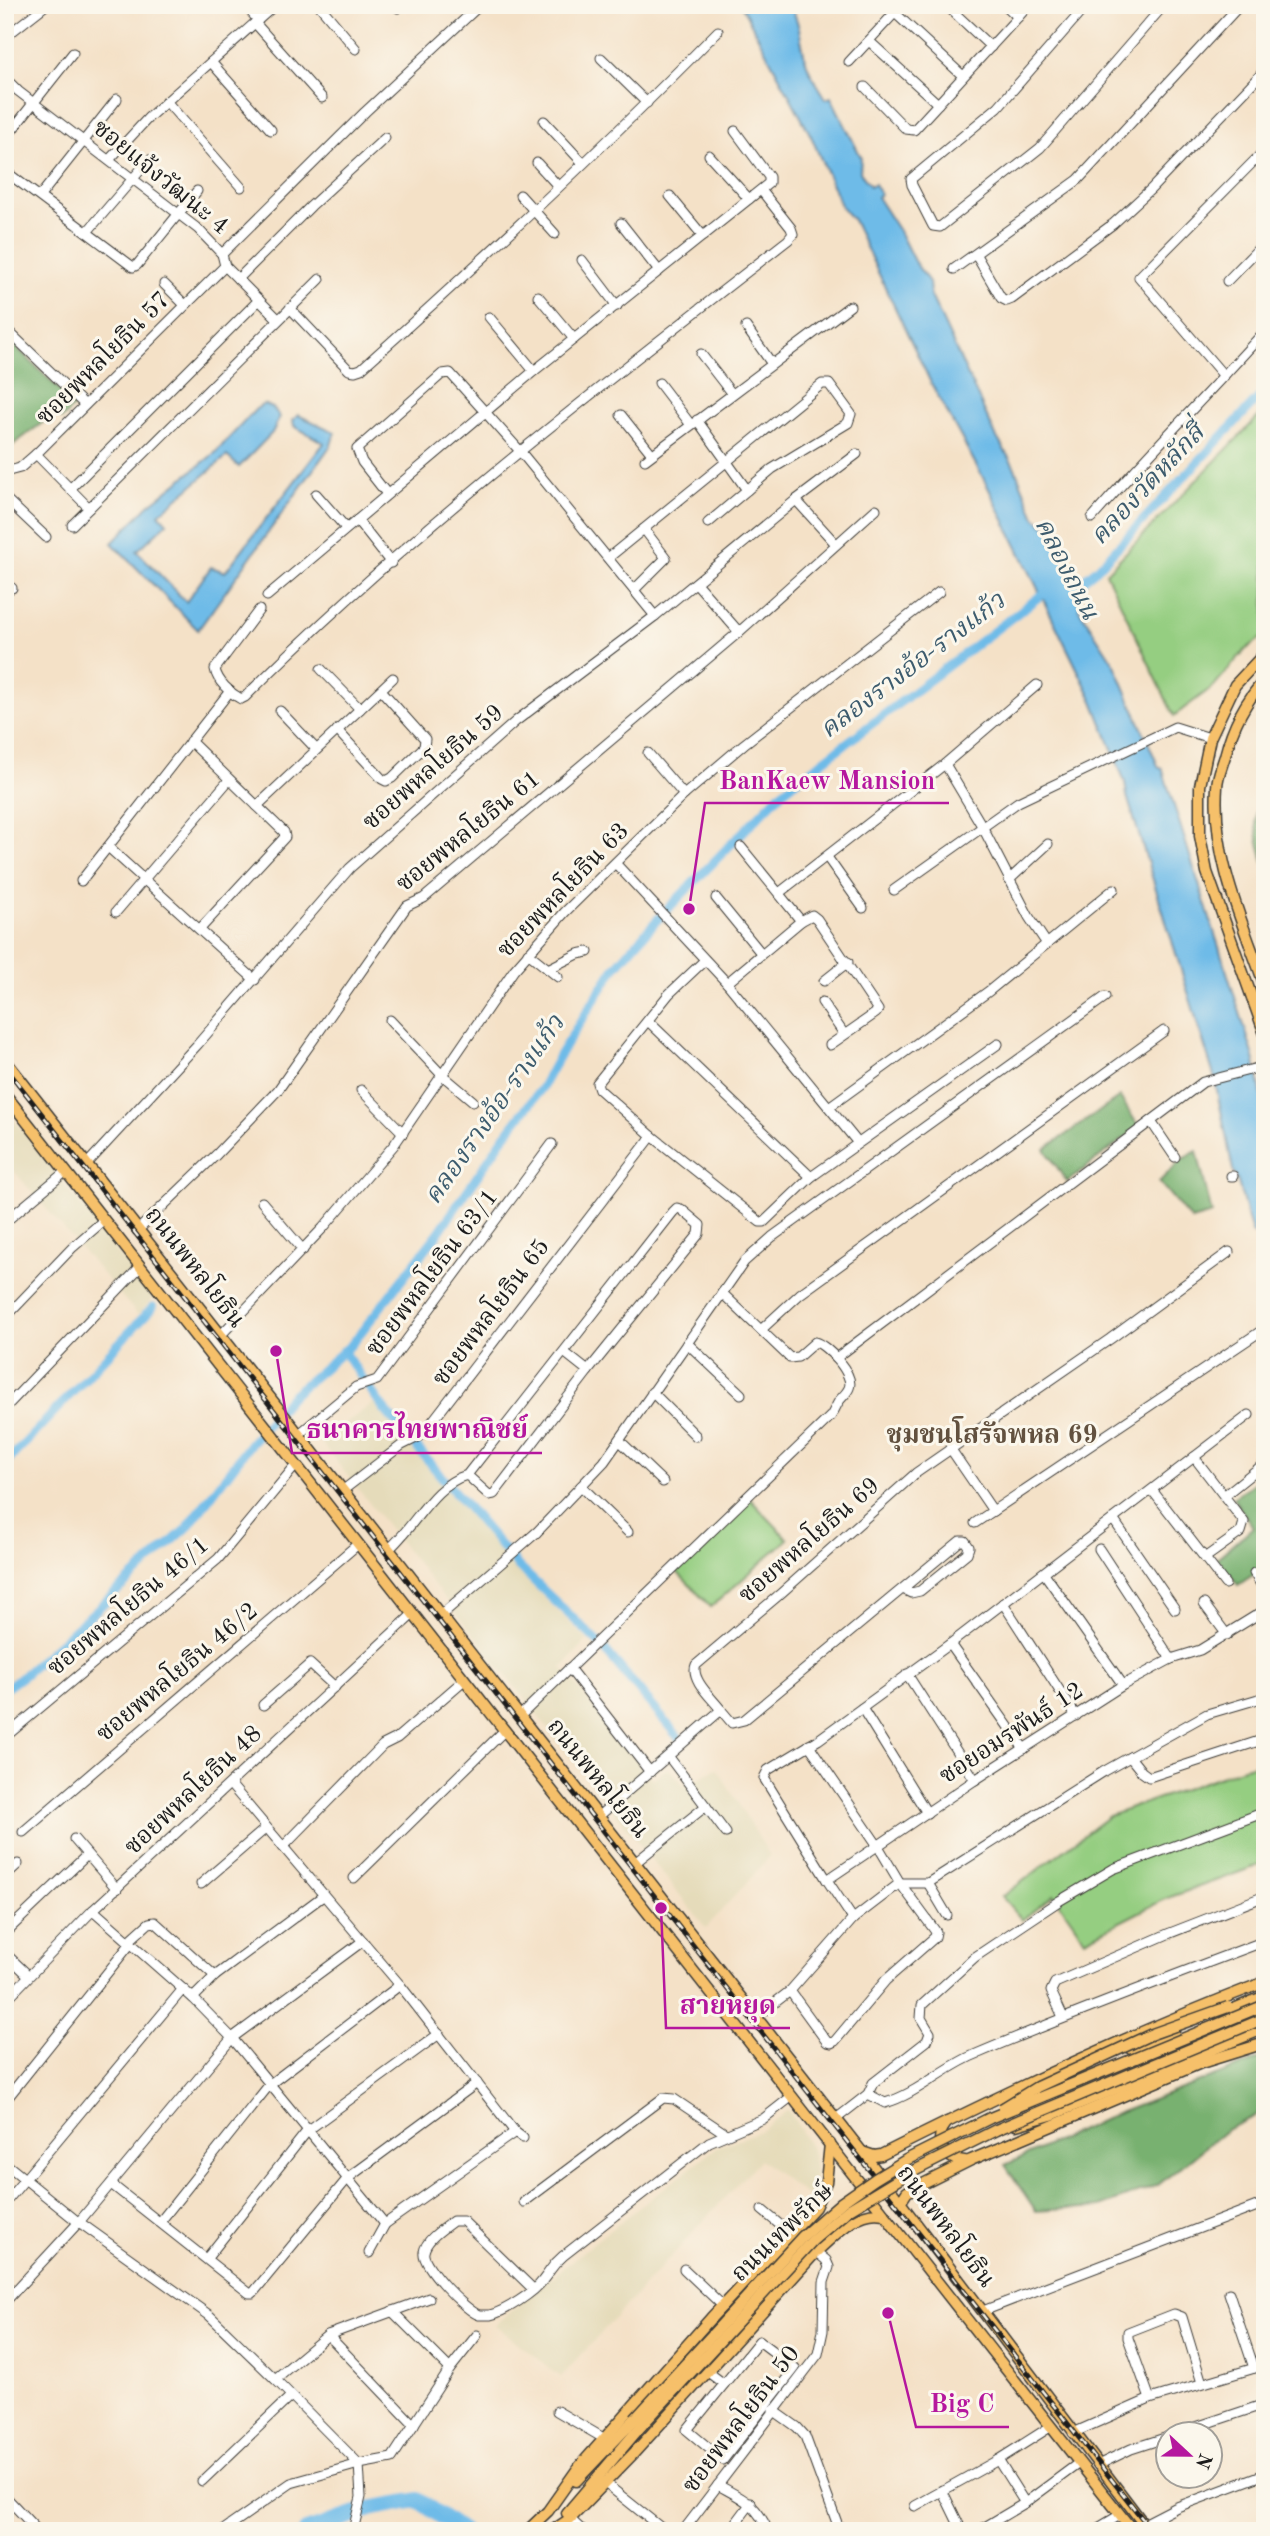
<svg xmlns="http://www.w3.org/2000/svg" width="1270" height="2536" font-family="'Old Standard TT','Noto Serif Thai',serif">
<rect width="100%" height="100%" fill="#fbf7ec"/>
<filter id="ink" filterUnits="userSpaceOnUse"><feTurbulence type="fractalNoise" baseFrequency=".0143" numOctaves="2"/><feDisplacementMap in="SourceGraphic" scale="14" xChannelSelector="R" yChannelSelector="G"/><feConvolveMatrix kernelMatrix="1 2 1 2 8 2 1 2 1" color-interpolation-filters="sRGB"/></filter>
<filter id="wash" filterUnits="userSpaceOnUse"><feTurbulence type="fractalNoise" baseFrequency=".00686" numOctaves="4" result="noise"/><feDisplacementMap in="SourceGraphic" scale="28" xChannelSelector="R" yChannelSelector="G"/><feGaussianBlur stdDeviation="1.57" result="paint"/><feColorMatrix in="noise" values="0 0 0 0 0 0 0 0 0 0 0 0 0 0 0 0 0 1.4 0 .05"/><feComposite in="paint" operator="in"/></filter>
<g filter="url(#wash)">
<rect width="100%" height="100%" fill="#f4e1c7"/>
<g fill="#e5dbba">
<polygon points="5,1108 153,1298 138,1315 14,1171 9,1176 5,1172"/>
<polygon points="375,1402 514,1568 587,1640 562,1668 652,1779 668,1768 685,1786 717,1768 770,1856 706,1928 320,1441"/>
<polygon points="788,2110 807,2140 813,2154 815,2173 811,2192 808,2197 760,2159 561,2377 495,2325 588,2247 716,2148 762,2130"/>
</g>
<g fill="#95ce81" stroke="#58754e" stroke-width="2">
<polygon points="1265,410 1265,635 1244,651 1214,686 1174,716 1106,573"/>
<polygon points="750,1499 788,1539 711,1607 675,1570"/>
<polygon points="1265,1760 1265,1863 1165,1899 1085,1940 1054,1895 1022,1920 1002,1897 1109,1816"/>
</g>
<g fill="#78b16f" stroke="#4a6646" stroke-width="2">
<polygon points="5,336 75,405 62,419 54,414 5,451"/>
<path d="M1265 785V866C1257 835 1249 817 1265 785Z"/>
<polygon points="1120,1097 1139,1127 1067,1182 1045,1149"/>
<polygon points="1197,1151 1212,1214 1191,1220 1159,1182 1182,1159"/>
<polygon points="1265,1475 1265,1567 1238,1585 1217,1558 1253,1527 1233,1498"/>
<polygon points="1265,2057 1265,2111 1226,2130 1158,2185 1100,2207 1036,2211 1005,2165 1116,2114"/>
</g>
<g fill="#6ebbe8" stroke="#456c82" stroke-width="2">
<path d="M741 5H790C801 23 800 44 807 64 811 76 820 88 826 99L831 97 861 157 860 172 870 186 874 184 880 194 877 197 899 231 914 261 929 282 930 294 996 436 1014 466 1035 517 1053 533 1080 590 1079 609 1115 665 1159 768H1162L1254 1057 1265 1113V1250L1261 1234H1253C1244 1213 1243 1190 1233 1170L1214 1076 1127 796 1125 782 1093 701 986 483 931 383 853 220 842 208 811 136Z"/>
<polygon points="264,404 273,408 280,417 272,433 239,467 227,456 159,514 167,523 137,551 186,602 211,567 225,572 324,443 294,426 293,420 298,415 335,432 331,445 198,630 112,543 149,505 215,453 256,409"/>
</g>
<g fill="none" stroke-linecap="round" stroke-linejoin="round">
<g stroke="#6ebbe8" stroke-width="9">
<polyline points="1068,592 1097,569 1265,391"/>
<polyline points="343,1351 384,1409 516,1564 601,1645 679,1738"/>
<polyline points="5,1464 153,1307"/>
<polyline points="5,1689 24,1675 187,1528 250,1444 290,1397 351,1345 439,1232 504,1137 541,1089 560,1054 614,969 657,920 782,792 1048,590"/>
</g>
<polyline stroke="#6ebbe8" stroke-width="16" points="306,2531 374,2508 418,2500 462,2531"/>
</g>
</g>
<g filter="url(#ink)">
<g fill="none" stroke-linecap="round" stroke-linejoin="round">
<defs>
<g id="minor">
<polyline points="245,5 258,20"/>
<polyline points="319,5 356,49"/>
<polyline points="396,5 398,8"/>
<polyline points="946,5 991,47"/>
<polyline points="1005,5 1018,17"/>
<polyline points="1087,5 998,107 911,179 912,185 933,226 940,227 1040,148 1164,5"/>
<polyline points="895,13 963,76"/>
<polyline points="255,23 322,98"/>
<polyline points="5,37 46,5"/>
<polyline points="869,41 938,104"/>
<polyline points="601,58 647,103"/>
<polyline points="211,62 271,130"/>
<polyline points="849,62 902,5"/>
<polyline points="5,78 18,91 198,229 222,254 225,266 278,319"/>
<polyline points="865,87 906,129 914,130 1029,5"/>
<polyline points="166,101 241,187"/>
<polyline points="544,121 583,163"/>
<polyline points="5,139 73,53"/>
<polyline points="709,155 749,199"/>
<polyline points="109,160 149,117 275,5"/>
<polyline points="537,163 558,186"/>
<polyline points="5,171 133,267 137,265 197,191"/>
<polyline points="520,195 555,234"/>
<polyline points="40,196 117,99"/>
<polyline points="670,196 703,236"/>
<polyline points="621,223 659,271"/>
<polyline points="87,232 149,160"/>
<polyline points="222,254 365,112 480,5"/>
<polyline points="976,255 1001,298 1007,301 1012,299 1113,224 1151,189 1265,70"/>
<polyline points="582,260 617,306"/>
<polyline points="954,269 1078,180 1240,5"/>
<polyline points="238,279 311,206 385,138"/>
<polyline points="1227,281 1265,242"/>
<polyline points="164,284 185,305"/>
<polyline points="538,296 574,339"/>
<path d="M290 308 349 370 355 371 361 369C483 260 603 148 718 31"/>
<polyline points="489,317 534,371"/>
<polyline points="746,327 772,364"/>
<polyline points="5,328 85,405"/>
<polyline points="701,354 732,394"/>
<polyline points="1224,376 1139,277 1265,150"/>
<polyline points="659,383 691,425"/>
<polyline points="621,415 652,454"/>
<polyline points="697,420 747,490"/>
<polyline points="36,454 89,508"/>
<polyline points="645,460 850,306"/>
<polyline points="5,472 20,468 36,454 225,266"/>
<polyline points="70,489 259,300"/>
<polyline points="316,494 346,528"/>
<polyline points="387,494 362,462 357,449 442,374 450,373 520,451 655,616"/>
<polyline points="5,498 46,537"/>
<polyline points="796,500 835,543"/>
<path d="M1092 518C1148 454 1208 394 1265 331"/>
<polyline points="357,520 391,563"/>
<polyline points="72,525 320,279"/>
<polyline points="608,558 822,384 829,384 851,414 848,423 772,469 708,523"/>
<polyline points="696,583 739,632"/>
<polyline points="5,584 12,588"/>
<polyline points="634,590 666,558 644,529"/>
<polyline points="267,596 534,371 769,183 769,177 735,131"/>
<path d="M259 610 215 669C217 681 230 693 241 699L245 697C412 530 602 385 788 240L793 234 791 228 761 190"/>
<polyline points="321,669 360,709"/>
<polyline points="280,711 316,749"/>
<polyline points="337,730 382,779 386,781 392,778 424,747 425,739 381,690"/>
<polyline points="190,741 284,832 285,837 200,929"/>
<polyline points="648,753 684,795"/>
<polyline points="945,764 982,826 1029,917 1047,944"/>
<polyline points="257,806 393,678"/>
<polyline points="108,847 255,980"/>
<polyline points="741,847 801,921"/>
<polyline points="827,857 863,908"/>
<polyline points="616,864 727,983 858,1143"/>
<polyline points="1009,880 1048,844"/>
<polyline points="81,881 230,691"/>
<polyline points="894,890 1018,802 1175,727 1210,738"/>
<polyline points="779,893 945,764 1037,685"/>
<polyline points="716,898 761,953"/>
<polyline points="116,912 229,780"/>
<polyline points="528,953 558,977"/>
<polyline points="705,960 669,994 597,1083 599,1089 652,1136 760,1222 764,1222 811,1177 998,1044"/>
<polyline points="548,969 578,954 588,952"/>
<polyline points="824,981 848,962"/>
<polyline points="727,983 801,921 812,915 817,919 878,1010 876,1013 830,1045"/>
<polyline points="822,1002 844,1034"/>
<polyline points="390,1020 441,1074 473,1101"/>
<polyline points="648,1021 811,1177"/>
<polyline points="361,1090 403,1133"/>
<polyline points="829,1107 989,991 1114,889"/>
<polyline points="1152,1123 1175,1157"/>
<polyline points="86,1165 198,1044 350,868 516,721 655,616 796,500 857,454"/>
<polyline points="5,1166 8,1170"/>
<polyline points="1231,1176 1233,1176"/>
<polyline points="262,1202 303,1250"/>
<polyline points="5,1222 65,1172"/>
<polyline points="137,1231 217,1154 278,1090 407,906 424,898 739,632 876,509"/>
<polyline points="5,1318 73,1247 103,1221"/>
<polyline points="762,1329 800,1294 1164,1031"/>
<polyline points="220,1336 323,1228 394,1145 514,970 565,912 684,795 744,744 939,592"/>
<polyline points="687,1343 741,1394"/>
<polyline points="564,1352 588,1371"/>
<polyline points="836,1358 1203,1082 1265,1066"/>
<polyline points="652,1392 696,1436"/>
<polyline points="5,1408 140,1267"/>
<polyline points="298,1435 356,1387 377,1380 552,1144"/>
<polyline points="620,1441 663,1482"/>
<polyline points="950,1448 993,1511"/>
<polyline points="1194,1457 1244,1522 1241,1532 1206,1557"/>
<polyline points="581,1486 628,1532"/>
<polyline points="1152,1490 1225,1584"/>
<polyline points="342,1491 402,1445 422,1435 652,1136"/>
<polyline points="1225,1495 1265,1463"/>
<polyline points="1113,1519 1175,1609"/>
<polyline points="975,1523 1261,1331"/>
<polyline points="1099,1549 1171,1659"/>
<path d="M388 1550C415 1527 432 1485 467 1475L673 1212 677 1208 681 1209 700 1225 699 1234 588 1371 494 1494 489 1495 467 1475"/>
<polyline points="1044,1573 1123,1685"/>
<polyline points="1254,1573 1265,1591"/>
<polyline points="1003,1603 1076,1716"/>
<polyline points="1204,1604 1227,1635"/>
<polyline points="440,1616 537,1532 604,1462 744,1262 772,1237 1105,997"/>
<polyline points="950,1644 1024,1749"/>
<polyline points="569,1668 650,1772"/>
<polyline points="907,1674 975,1780"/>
<polyline points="263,1705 310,1664 335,1687"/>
<polyline points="862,1708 927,1813"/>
<polyline points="721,1710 732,1723 744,1720 960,1541 965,1541 969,1547 967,1553 920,1591 911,1593 903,1589"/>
<path d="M520 1716 831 1416C834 1411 836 1406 839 1401 842 1397 847 1393 849 1388 855 1375 827 1345 815 1342L798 1357 790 1358 722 1293"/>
<polyline points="5,1737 218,1559 296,1465"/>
<polyline points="669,1757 726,1833"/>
<polyline points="1130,1757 1142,1772 1149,1777 1265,1739"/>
<polyline points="230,1784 400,1985 515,2132 523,2138"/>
<path d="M600 1815 721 1710C712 1698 690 1679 696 1665L779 1595 916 1473 1110 1339 1229 1252"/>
<polyline points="23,1832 358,1544"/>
<polyline points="74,1839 117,1889"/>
<polyline points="283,1847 383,1745 397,1738 464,1680"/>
<polyline points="636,1862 706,1806"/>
<polyline points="5,1876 18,1864"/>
<polyline points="354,1878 504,1731"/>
<polyline points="827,1880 764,1778 768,1770 818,1740 950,1644 1249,1415"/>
<polyline points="900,1883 928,1883 1103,1772 1207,1714 1265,1697"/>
<polyline points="928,1883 947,1915"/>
<polyline points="201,1884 266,1828"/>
<polyline points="93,1910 193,1998 232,2038 385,2224 515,2132"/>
<polyline points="853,1919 827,1880 975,1780 1123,1685 1171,1659 1200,1650 1265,1610"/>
<polyline points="5,1933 87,1855"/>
<polyline points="129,1941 149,1923 155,1922 215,1976"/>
<polyline points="5,1953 28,1975"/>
<polyline points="790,1991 827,2042 831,2043 835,2041 886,1980 935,1937 936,1932 900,1883 878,1846 809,1745"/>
<polyline points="193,1998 215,1976 323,1896"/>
<polyline points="5,2001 93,1910 413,1614"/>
<polyline points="1063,2017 1051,1991 1055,1983 1170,1933 1265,1896"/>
<polyline points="755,2018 790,1991 853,1919 900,1883"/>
<path d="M868 2094 885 2103C917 2094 943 2068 974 2055 1070 2014 1167 1978 1265 1941"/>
<polyline points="5,2101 131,1943"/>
<polyline points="836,2119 868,2094 873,2083 927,2041 930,2033 921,2018 922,2005 975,1957 1059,1901 1113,1869 1265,1812"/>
<polyline points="5,2163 78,2222"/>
<polyline points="111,2184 249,2293 253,2293 348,2178 477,2083"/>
<polyline points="524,2202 663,2098 674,2099 726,2134"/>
<polyline points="5,2203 183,1989"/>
<polyline points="762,2210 791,2234"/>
<polyline points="79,2222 209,2315 275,2379"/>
<polyline points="160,2222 270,2084 400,1985"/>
<polyline points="369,2253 385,2224"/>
<polyline points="207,2258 308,2130 439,2034"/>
<polyline points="684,2269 723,2306"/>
<path d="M533 2289 463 2221H453C443 2229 426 2239 424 2252 421 2265 466 2311 479 2315 480 2315 489 2315 490 2315 504 2312 535 2292 543 2280 552 2269 551 2266 563 2256L709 2142 763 2119 791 2097"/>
<polyline points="1229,2293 1254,2368"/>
<polyline points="5,2302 79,2222 232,2038 363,1941"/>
<polyline points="392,2311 450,2369"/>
<polyline points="983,2311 1265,2203"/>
<polyline points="328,2335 414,2425"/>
<polygon points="759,2341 795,2368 723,2460 687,2430"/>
<polyline points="708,2372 724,2384"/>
<polyline points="1150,2399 1128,2338 1128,2332 1174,2314 1182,2317 1202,2383"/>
<polyline points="773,2410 797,2427 805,2436 840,2531"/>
<polyline points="557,2411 605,2439"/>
<polyline points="1073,2433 1150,2399 1265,2365"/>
<polyline points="1175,2434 1265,2404"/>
<polyline points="998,2460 1025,2503"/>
<polyline points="1098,2465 1131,2449 1168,2437"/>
<polyline points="202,2481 291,2396"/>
<polyline points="605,2483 665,2531"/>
<path d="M718 2485C743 2499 756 2503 768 2531"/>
<polyline points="942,2490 962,2531"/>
<polyline points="5,2496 38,2531"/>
<polyline points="915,2506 998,2460 1050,2427"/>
<polyline points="570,2519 583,2531"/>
<polyline points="1144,2524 1177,2507 1265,2474"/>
<polyline points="222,2531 291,2483 359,2464 392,2458 450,2369 477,2335"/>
<polyline points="353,2531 361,2497 359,2464 275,2379 328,2335 429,2298"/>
<polyline points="683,2531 818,2354 823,2331 824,2282 829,2267 826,2260 816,2252"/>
<polyline points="730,2531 751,2503"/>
<polyline points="978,2531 1025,2503 1079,2463"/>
<polyline points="1093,2531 1120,2515"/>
<polyline points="1257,2531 1265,2528"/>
</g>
<g id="major">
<polyline points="1265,653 1235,685 1210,738 1200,786 1200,836 1207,872 1265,1034"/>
<path d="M1265 680C1245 701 1232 728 1225 756 1222 766 1217 777 1217 787 1212 857 1242 921 1265 986"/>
<polyline points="5,1060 862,2152 1149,2531"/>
<polyline points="5,1094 1133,2531"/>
<polyline points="1219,2015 1265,1996"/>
<polyline points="1131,2049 1174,2031"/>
<path d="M947 2122C932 2140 943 2160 965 2161"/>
<polyline points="1016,2125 1051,2115 1265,2028"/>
<path d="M862 2152 874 2156 881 2155C1006 2092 1133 2032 1265 1982"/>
<polyline points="900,2203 907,2192 971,2160 1201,2063 1265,2043"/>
<polyline points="576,2481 635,2419"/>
<polyline points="567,2513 642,2425"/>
<polyline points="527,2531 548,2511 579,2467 711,2318 815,2207 826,2182 830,2144"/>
<path d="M552 2531 570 2519 634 2453 816 2252C834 2236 858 2208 883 2214"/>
</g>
</defs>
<use href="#minor" stroke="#3c3a36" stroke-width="11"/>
<use href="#major" stroke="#3c3a36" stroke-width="13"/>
<use href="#minor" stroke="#fff" stroke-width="9"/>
<use href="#major" stroke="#f6c06b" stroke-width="10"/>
<defs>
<polyline id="rail" points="5,1067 1152,2531"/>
</defs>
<use href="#rail" stroke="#1c1c1c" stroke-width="5"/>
<use href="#rail" stroke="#fbf7ec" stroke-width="2.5" stroke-dasharray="8" stroke-linecap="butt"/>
<defs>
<g id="major-bridge">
<polyline points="1003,2108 1037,2087 1152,2034 1228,2007"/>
<polyline points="635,2419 803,2236 842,2202 875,2179 906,2160 990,2118 1265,2005"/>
<polyline points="642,2425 812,2241 848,2210 904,2176 996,2130 1265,2018"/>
</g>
</defs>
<use href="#major-bridge" stroke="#3c3a36" stroke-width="13" stroke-linecap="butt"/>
<use href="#major-bridge" stroke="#f6c06b" stroke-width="10"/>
</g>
</g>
<g text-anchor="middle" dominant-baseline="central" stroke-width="6" stroke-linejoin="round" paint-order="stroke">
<g font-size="24" fill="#1c1c1c" stroke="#fbf7ec">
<text transform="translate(160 178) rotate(39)">ซอยแจ้งวัฒนะ 4</text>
<text transform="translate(104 359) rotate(-45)">ซอยพหลโยธิน 57</text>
<text transform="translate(434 768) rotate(-41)">ซอยพหลโยธิน 59</text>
<text transform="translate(469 832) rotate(-39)">ซอยพหลโยธิน 61</text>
<text transform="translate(564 891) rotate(-46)">ซอยพหลโยธิน 63</text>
<text transform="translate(194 1268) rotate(52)">ถนนพหลโยธิน</text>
<text transform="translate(433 1273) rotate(-53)">ซอยพหลโยธิน 63/1</text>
<text transform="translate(492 1313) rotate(-53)">ซอยพหลโยธิน 65</text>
<text transform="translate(810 1541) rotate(-41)">ซอยพหลโยธิน 69</text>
<text transform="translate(129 1607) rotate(-40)">ซอยพหลโยธิน 46/1</text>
<text transform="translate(178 1673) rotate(-40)">ซอยพหลโยธิน 46/2</text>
<text transform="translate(1012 1734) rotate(-33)">ซอยอมรพันธ์ 12</text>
<text transform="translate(597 1779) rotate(51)">ถนนพหลโยธิน</text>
<text transform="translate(194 1791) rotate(-43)">ซอยพหลโยธิน 48</text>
<text transform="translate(945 2227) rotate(53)">ถนนพหลโยธิน</text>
<text transform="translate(783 2233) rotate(-44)">ถนนเทพรักษ์</text>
<text transform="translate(742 2420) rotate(-53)">ซอยพหลโยธิน 50</text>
</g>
<g font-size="26" font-style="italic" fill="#3d5c6e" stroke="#fbf7ec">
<text transform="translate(1148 485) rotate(-47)">คลองวัดหลักสี่</text>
<text transform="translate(1066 569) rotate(63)">คลองถนน</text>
<text transform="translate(913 666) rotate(-37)">คลองรางอ้อ-รางแก้ว</text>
<text transform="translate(495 1110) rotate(-55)">คลองรางอ้อ-รางแก้ว</text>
</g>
<g font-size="26" font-weight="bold" fill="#62513f" stroke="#fbf7ec">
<text x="992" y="1436">ชุมชนโสรัจพหล 69</text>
</g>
</g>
<path fill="none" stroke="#b5179e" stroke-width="2.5" d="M689 909L705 803H949M276 1351L292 1453H542M661 1908L666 2028H790M888 2313L916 2427H1009"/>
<g fill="#b5179e" stroke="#fbf7ec" stroke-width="2.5">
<circle cx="689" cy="909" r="7"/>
<circle cx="276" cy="1351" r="7"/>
<circle cx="661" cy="1908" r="7"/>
<circle cx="888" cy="2313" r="7"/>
</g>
<g font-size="26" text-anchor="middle" font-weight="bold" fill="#b5179e" stroke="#fbf7ec" stroke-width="6" stroke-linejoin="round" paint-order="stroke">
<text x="827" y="789">BanKaew Mansion</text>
<text x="417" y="1438">ธนาคารไทยพาณิชย์</text>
<text x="728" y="2014">สายหยุด</text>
<text x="962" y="2412">Big C</text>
</g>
<rect width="1270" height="2536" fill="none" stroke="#fbf7ec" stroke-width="28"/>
<g transform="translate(1189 2455) rotate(112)"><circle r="33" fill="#fbf7ec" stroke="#a29f99" stroke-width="2"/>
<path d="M0-5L12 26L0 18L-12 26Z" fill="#b5179e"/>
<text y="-10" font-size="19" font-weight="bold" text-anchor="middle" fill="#1c1c1c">N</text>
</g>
</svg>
